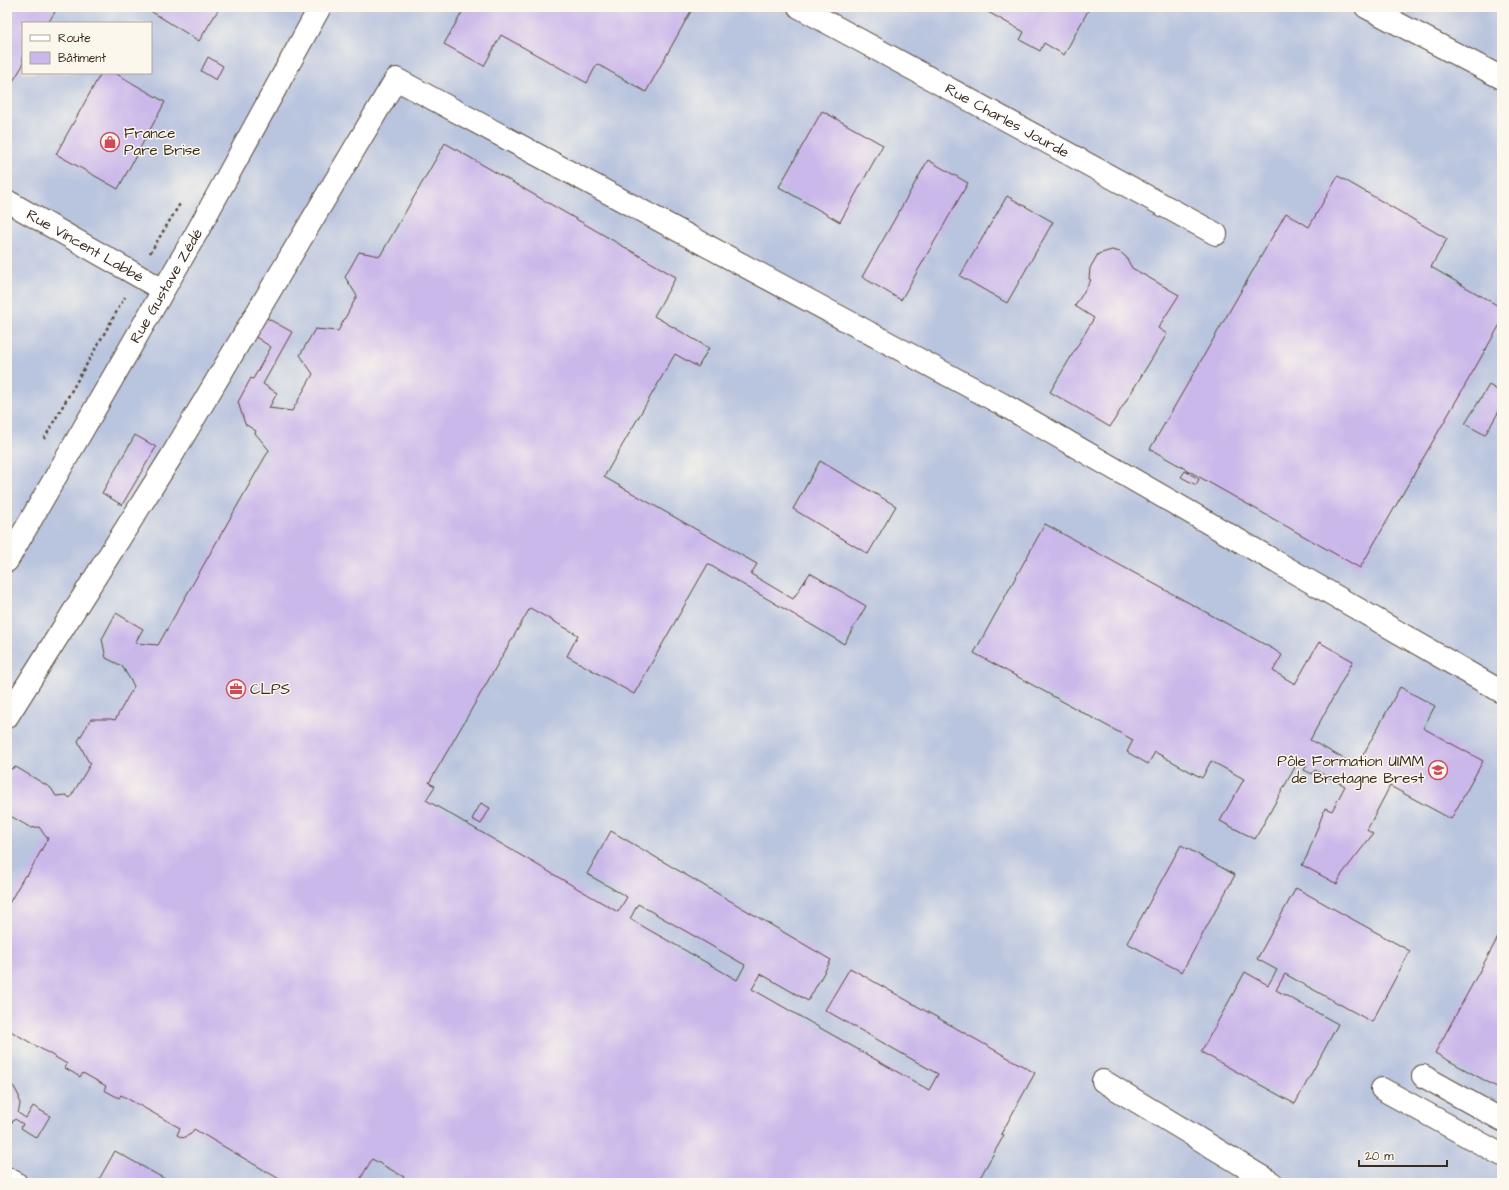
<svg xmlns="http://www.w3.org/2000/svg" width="1509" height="1190" font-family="'Architects Daughter',sans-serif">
<rect width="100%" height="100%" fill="#fbf7ec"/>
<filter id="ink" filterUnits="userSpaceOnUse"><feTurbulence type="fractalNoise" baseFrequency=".025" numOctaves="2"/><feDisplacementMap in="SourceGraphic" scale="8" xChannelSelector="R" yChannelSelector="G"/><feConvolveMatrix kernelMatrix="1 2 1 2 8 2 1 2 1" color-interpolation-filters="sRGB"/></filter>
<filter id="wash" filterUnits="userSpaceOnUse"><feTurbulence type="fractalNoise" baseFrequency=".012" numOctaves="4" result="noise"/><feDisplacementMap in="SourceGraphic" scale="16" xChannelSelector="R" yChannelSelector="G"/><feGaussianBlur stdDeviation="0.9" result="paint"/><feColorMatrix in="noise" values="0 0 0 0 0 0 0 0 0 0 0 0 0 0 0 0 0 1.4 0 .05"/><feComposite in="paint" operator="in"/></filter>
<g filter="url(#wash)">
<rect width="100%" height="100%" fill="#f6e3cb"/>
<path fill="#b9c4de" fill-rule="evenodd" d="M7 7H1502V1183H7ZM23 23H151V73H23Z"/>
<g id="blocks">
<g fill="#cab8ea" fill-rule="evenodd">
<polygon points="7,7 47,7 55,12 48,23 23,23 23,65 7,91"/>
<polygon points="144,7 220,7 199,41"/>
<polygon points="465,7 684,7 691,11 646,92 597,64 587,83 501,35 484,66 444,44"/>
<polygon points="979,7 1090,7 1064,55 1044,43 1040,51 1020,40 1024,32"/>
<polygon points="208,57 223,66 216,80 201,71"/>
<polygon points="101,73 115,73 165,102 118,189 56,154"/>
<polygon points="822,111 883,145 840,222 779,187"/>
<path d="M445 143 676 277 654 316 709 348 698 367 675 354 604 477 757 564 751 574 793 599 810 573 866 606 844 644 708 564 634 694 567 656 578 635 530 608 429 783 435 786 426 800 618 912 627 897 587 874 611 831 831 960 808 1001 761 974 752 989 929 1090 938 1074 825 1010 850 968 1035 1073 1001 1134 1004 1135 977 1183H400L404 1177 372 1159 358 1183H286L194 1129 191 1134 183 1138 177 1135 180 1128 121 1095 119 1098 104 1090 106 1086 83 1073 80 1077 65 1068 67 1064 7 1029V907L25 875 27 876 48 838 46 837 39 827 31 828 7 814V770L16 767 51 788 56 796 66 795 70 798 91 763 88 761 78 741 91 719H111L115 720 134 686 122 666 106 658 102 639 116 613 143 629 135 643 158 645 269 450 255 433 256 431 245 424 238 402 251 378 253 379 271 347 254 336 265 317 292 332 263 384 277 393 269 408 292 411 313 374 300 355 315 329 338 331 357 296 345 277 359 252 380 256ZM638 904 745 965 737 980 630 919Z"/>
<polygon points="928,160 968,183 901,300 862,277"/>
<polygon points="1338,176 1447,239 1431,267 1502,308 1502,321 1360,568 1150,449 1286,213 1309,227"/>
<polygon points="1007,196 1053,222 1007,303 960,276"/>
<polygon points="1112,250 1120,252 1126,257 1132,268 1179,295 1158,328 1167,334 1110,427 1050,392 1094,318 1075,306 1091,280 1089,279 1090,268 1098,254"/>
<polygon points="1489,385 1502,393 1502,406 1485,435 1465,424"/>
<polygon points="135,435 156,447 122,505 102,493"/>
<polygon points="820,461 896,506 868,554 793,509"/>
<polygon points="1185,471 1199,479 1196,485 1181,477"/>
<polygon points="1045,524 1273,649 1282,655 1273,671 1295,684 1319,642 1353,661 1310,740 1357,766 1400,687 1435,706 1423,728 1483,761 1451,819 1390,786 1367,830 1373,834 1342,874 1337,884 1302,865 1307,856 1325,808 1332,811 1345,786 1315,770 1312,774 1304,770 1307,765 1299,760 1255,839 1220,821 1244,779 1211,761 1202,778 1155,752 1148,764 1127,752 1133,740 974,653"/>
<polygon points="481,803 490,808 481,824 472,819"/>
<polygon points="1181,845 1235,875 1182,972 1127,943"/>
<polygon points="1296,888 1410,951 1372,1022 1285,974 1276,990 1338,1024 1295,1104 1201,1052 1245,972 1268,985 1277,970 1257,959"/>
<polygon points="1502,930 1502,1090 1435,1053"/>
<polygon points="7,1081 14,1087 19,1096 20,1105 18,1113 26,1118 33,1106 50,1116 37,1138 21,1128 23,1124 15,1119 7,1127"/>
<polygon points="115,1151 172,1183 97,1183"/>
</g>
</g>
</g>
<g filter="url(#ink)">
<use href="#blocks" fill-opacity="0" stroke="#574638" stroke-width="1"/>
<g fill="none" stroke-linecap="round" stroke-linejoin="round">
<defs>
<g id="minor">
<path id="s1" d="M799 7 1216 234"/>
<polyline points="1366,7 1502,78"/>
<path id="s2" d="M7 201 163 290"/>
<path id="s3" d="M7 561 197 232 320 7"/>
<polyline points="7,717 171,457 396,79 1002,404 1502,692"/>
<polyline points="1423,1076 1502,1120"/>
<polyline points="1103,1081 1272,1183"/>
<polyline points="1382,1089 1502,1155"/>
<polyline points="7,1178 16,1183"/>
</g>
</defs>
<use href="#minor" stroke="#574638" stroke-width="24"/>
<g stroke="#574638" stroke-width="2.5" stroke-dasharray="3 3" stroke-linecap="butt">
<polyline points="150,253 181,202"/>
<polyline points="44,439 125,297"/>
</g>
<use href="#minor" stroke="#fff" stroke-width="22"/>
</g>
</g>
<defs>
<symbol id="shop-ring" viewBox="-11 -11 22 22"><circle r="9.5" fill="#fbf7ec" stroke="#d1495b" stroke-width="1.5"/><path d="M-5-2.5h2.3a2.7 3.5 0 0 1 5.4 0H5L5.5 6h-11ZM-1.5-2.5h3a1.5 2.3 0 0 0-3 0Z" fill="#d1495b"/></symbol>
<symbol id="office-ring" viewBox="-11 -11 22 22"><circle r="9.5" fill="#fbf7ec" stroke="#d1495b" stroke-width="1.5"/><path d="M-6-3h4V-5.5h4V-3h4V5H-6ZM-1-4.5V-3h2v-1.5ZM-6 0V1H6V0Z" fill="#d1495b"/></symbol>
<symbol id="school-ring" viewBox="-11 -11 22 22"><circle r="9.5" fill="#fbf7ec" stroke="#d1495b" stroke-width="1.5"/><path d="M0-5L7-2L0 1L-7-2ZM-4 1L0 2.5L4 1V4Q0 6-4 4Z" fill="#d1495b"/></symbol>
</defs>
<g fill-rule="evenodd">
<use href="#shop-ring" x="99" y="131" width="22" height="22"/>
<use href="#office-ring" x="225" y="678" width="22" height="22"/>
<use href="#school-ring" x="1427" y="759" width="22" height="22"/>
</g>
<g text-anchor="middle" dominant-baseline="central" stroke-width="3" stroke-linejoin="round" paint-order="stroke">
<g font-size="15" fill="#3b2a1e" stroke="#fbf7ec">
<text stroke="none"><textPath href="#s1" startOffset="237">Rue Charles Jourde</textPath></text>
<text stroke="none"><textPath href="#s2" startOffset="90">Rue Vincent Labbé</textPath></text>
<text stroke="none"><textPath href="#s3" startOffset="318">Rue Gustave Zédé</textPath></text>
</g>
<g font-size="15" fill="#3b2a1e" stroke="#fbf7ec" text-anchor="start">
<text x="124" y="133">France<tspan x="124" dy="17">Pare Brise</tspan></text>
<text x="250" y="689">CLPS</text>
<text x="1424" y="761" text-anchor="end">Pôle Formation UIMM<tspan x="1424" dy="17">de Bretagne Brest</tspan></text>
</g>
</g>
<rect width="1509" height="1190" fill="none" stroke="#fbf7ec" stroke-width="24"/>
<rect x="22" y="22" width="130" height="52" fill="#fbf7ec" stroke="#aea59a"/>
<rect x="30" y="35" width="20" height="6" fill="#ffffff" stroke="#aea59a"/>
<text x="58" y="42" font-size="12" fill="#3b2a1e">Route</text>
<rect x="30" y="52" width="20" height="12" fill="#cab8ea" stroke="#aea59a"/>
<text x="58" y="62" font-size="12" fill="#3b2a1e">Bâtiment</text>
<path d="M1359 1160v6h88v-6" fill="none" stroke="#3b2a1e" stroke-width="2"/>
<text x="1365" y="1160" font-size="12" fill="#3b2a1e" stroke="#fbf7ec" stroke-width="3" paint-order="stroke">20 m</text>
</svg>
